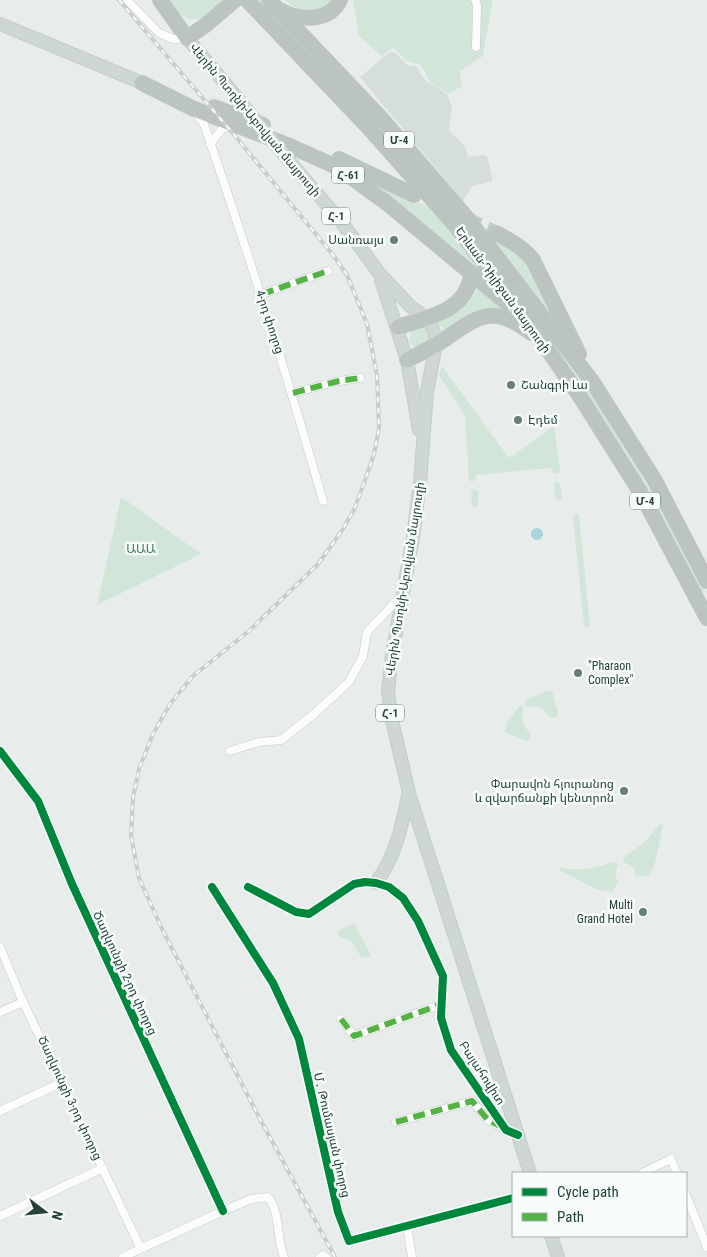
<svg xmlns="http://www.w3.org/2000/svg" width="707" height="1257" font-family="'Roboto Condensed','Noto Sans Armenian',sans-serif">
<rect width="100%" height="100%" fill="#e8edeb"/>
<polygon fill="#d6dedb" points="390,52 395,53 409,66 416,66 425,80 447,94 452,107 449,130 466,148 468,157 481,155 487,156 493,181 472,186 463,201 360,77"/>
<g fill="#d1e6d8">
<path d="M170 0H226C219 5 213 11 206 16 192 25 175 15 170 0Z"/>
<polygon points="253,0 260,0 401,148 571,365 622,441 681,543 706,592 701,594 534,320"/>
<path d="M285 0H331C318 16 299 13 285 0Z"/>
<polygon points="353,0 493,0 483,56 460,71 462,86 449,94 430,82 421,65 407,61 393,47 382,56 359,36"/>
<polygon points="370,178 431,208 451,230 498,292 366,184"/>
<polygon points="503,241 527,263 568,340 497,243"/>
<path d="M477 284 504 308C480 306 459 318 442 335V328L435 319C452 314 476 305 477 284Z"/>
<polygon points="424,325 434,337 416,349 409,341 411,331"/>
<polygon points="442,366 509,458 554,426 560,469 558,473 554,473 551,468 476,475 475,481 469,481 465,416 439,375"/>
<polygon points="557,482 560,484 562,498 558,501 555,498 554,484"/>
<polygon points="474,489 478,491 478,505 475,508 472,505 471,491"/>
<polygon points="121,497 201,554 97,605"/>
<polygon points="576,514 579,515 590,627 587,628 584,625 573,517"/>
<path d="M548 691H552L558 712V715L555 718 548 716C544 705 536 706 526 707L524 702 532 697Z"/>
<path d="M521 705 524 709C520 721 523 725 531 734L529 740 526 741 504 732 508 720Z"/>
<path d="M660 824 663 825 655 863 652 871 648 875 636 877C635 869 633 864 624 863L623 858 645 842Z"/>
<path d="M612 862 616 863 618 866 615 873 618 882 612 892 596 889 559 870 561 868C579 871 595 869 612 862Z"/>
<path d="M354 923 371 955 370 957H362C353 946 355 941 340 937L337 932Z"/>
</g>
<circle fill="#a9d4db" cx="537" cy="534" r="6"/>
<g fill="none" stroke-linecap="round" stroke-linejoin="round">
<polyline stroke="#c1cbc8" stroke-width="15" stroke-dasharray="15 8" stroke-linecap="butt" points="466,219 496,233"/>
<defs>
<g id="street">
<polyline points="127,0 159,33 173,39 187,38"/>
<polyline points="475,0 477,5 476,47"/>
<path d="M195 112 204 124C247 249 287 374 323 501"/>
<polyline points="210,144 222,129 232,125"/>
<polyline points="262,294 328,271"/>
<polyline points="293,393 339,381 360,378"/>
<polyline points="0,751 38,801 72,884 223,1211"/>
<polyline points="230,751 259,742 281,740 314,714 349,682 363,656 367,632 401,596"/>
<polyline points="212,887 273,983 299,1039 338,1212 349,1241 513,1198"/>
<polyline points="248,887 296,912 309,914 354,884 365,882 376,883 389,887 403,898 418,921 443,976 441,1018 451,1050 506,1130 518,1135"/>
<polyline points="0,947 23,1002 141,1249"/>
<polyline points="0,1012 23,1002"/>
<polyline points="341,1019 354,1036 442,1004"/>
<polyline points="0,1111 63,1082"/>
<polyline points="396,1122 472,1101 488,1120 505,1129"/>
<polyline points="642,1173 671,1159 677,1173"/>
<polyline points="686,1195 707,1247"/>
<polyline points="0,1216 103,1168"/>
<polyline points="407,1226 412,1257"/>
<path d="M123 1257 223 1211 251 1199 268 1197C281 1213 276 1238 284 1257"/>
<polyline points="320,1257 323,1255 326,1257"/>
</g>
<g id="primary">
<polyline points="0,24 142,83"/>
<polyline points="187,38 234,94"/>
<polyline points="290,162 343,224 379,273 410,306 426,318 432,326 435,335 436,344 427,392 420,483 413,537 392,655 388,691 391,716 409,793 530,1173"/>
<polyline points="381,280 407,360 419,430"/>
<path d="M376 883C395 857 402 827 408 795"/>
<polyline points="551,1236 558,1257"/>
</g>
<g id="highway">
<polyline points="160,0 187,38 207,24 235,0"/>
<polyline points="247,0 368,127 455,225 525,317 579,395 639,490 707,618"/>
<polyline points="269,0 381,118 467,218 592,381 654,479 707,581"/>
<path d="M282 11C299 21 330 22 340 0"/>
<polyline points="142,83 192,108 290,146 337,167 388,204 507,303"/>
<polyline points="214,107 263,125"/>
<polyline points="339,159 414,195"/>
<path d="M496 233C511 241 523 247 533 260L579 354"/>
<path d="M398 327C428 317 466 312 471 275"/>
<path d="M407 360C421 353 436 346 448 337 482 313 496 306 531 333"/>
</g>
</defs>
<use href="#street" stroke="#c5cac8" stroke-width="9"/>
<use href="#primary" stroke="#c3ccc9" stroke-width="14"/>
<use href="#highway" stroke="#c3ccc9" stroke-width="16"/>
<use href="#street" stroke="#fcfcfc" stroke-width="8"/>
<use href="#primary" stroke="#cfd7d5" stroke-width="12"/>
<use href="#highway" stroke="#bcc4c2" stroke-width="15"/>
<defs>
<polyline id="rail" points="119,0 236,137 333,255 347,275 367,324 377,375 379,428 374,454 364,483 354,510 341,532 318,564 249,631 193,676 170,704 153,734 139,769 133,798 131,835 139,878 163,931 261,1121 335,1257"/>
</defs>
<use href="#rail" stroke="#c9cdcc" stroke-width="4"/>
<use href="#rail" stroke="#f7fbf9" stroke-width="2" stroke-dasharray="5.5" stroke-linecap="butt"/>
<defs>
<polyline id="primary-bridge" points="234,94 290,162"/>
</defs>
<use href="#primary-bridge" stroke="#c3ccc9" stroke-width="14" stroke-linecap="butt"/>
<use href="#primary-bridge" stroke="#cfd7d5" stroke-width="12"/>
<g stroke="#55b346" stroke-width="6" stroke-dasharray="12 6" stroke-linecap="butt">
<polyline points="262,294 328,271"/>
<polyline points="293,393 339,381 360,378"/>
<polyline points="341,1019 354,1036 442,1004"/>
<polyline points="396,1122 472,1101 488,1120 502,1127"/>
</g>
<defs>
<g id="cycleway">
<polyline points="0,751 38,801 72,884 223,1211"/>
<polyline points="212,887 273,983 299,1039 338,1212 349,1241 513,1198"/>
<polyline points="248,887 296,912 309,914 354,884 365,882 376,883 389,887 403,898 418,921 443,976 441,1018 451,1050 506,1130 518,1135"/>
</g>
</defs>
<use href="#cycleway" stroke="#f7fbf9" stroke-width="11"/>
<use href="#cycleway" stroke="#00873e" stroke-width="8"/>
</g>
<g fill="#697e78" stroke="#f7fbf9" stroke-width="2">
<circle cx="394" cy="240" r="5"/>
<circle cx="511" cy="385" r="5"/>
<circle cx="518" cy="420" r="5"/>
<circle cx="578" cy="673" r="5"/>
<circle cx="624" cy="791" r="5"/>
<circle cx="643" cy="912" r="5"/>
</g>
<g text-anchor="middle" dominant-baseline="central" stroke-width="5" stroke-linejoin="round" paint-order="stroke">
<g fill="#f7fbf9" stroke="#637a73" stroke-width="1">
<rect x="384" y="131.5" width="30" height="17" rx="4"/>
<rect x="332" y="166.5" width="32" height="17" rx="4"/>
<rect x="322" y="207.5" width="28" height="17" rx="4"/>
<rect x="630" y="492.5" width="30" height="17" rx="4"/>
<rect x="376" y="704.5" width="28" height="17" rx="4"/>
</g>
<g font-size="11" font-weight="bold" fill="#24423a">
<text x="399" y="140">Մ-4</text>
<text x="348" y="175">Հ-61</text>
<text x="336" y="216">Հ-1</text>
<text x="645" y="501">Մ-4</text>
<text x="390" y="713">Հ-1</text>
</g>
<g font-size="12" fill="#24423a" stroke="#f7fbf9">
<text transform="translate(255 120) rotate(50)">Վերին Պտղնի-Աբովյան մայրուղի</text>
<text transform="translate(503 290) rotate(54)">Երևան-Դիլիջան մայրուղի</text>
<text transform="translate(270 322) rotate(72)">4-րդ փողոց</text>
<text transform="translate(405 579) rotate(-81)">Վերին Պտղնի-Աբովյան մայրուղի</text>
<text transform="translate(125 973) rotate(65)">Ծաղկունքի 2-րդ փողոց</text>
<text transform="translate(482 1073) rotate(57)">Բալահովիտ</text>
<text transform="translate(70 1098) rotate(65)">Ծաղկունքի 3-րդ փողոց</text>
<text transform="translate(332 1135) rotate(77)">Մ․ Թումասյան փողոց</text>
</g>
<g font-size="12" fill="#24423a" stroke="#f7fbf9" text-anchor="end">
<text x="384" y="240">Սանռայս</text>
<text x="521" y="385" text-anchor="start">Շանգրի Լա</text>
<text x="528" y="420" text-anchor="start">Էդեմ</text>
<text x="588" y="666" text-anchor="start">"Pharaon<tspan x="588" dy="14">Complex"</tspan></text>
<text x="614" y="784">Փարավոն հյուրանոց<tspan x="614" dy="14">և զվարճանքի կենտրոն</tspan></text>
<text x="633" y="905">Multi<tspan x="633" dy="14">Grand Hotel</tspan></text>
</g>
<g font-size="12" fill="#2d7a4b" stroke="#f7fbf9">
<text x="141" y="549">ԱԱԱ</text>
</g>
</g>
<rect x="512" y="1172" width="175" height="65" fill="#f7fbf9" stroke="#a3b1ad"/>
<rect x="522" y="1188" width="25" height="8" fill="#00873e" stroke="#a3b1ad"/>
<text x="557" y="1197" font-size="15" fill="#24423a">Cycle path</text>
<rect x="522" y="1213" width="25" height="8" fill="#55b346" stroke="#a3b1ad"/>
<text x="557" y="1222" font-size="15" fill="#24423a">Path</text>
<g transform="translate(45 1212) rotate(106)" stroke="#f7fbf9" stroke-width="4" paint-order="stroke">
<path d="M0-4L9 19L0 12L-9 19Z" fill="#24423a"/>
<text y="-8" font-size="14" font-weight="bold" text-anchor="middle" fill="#24423a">N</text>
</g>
</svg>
